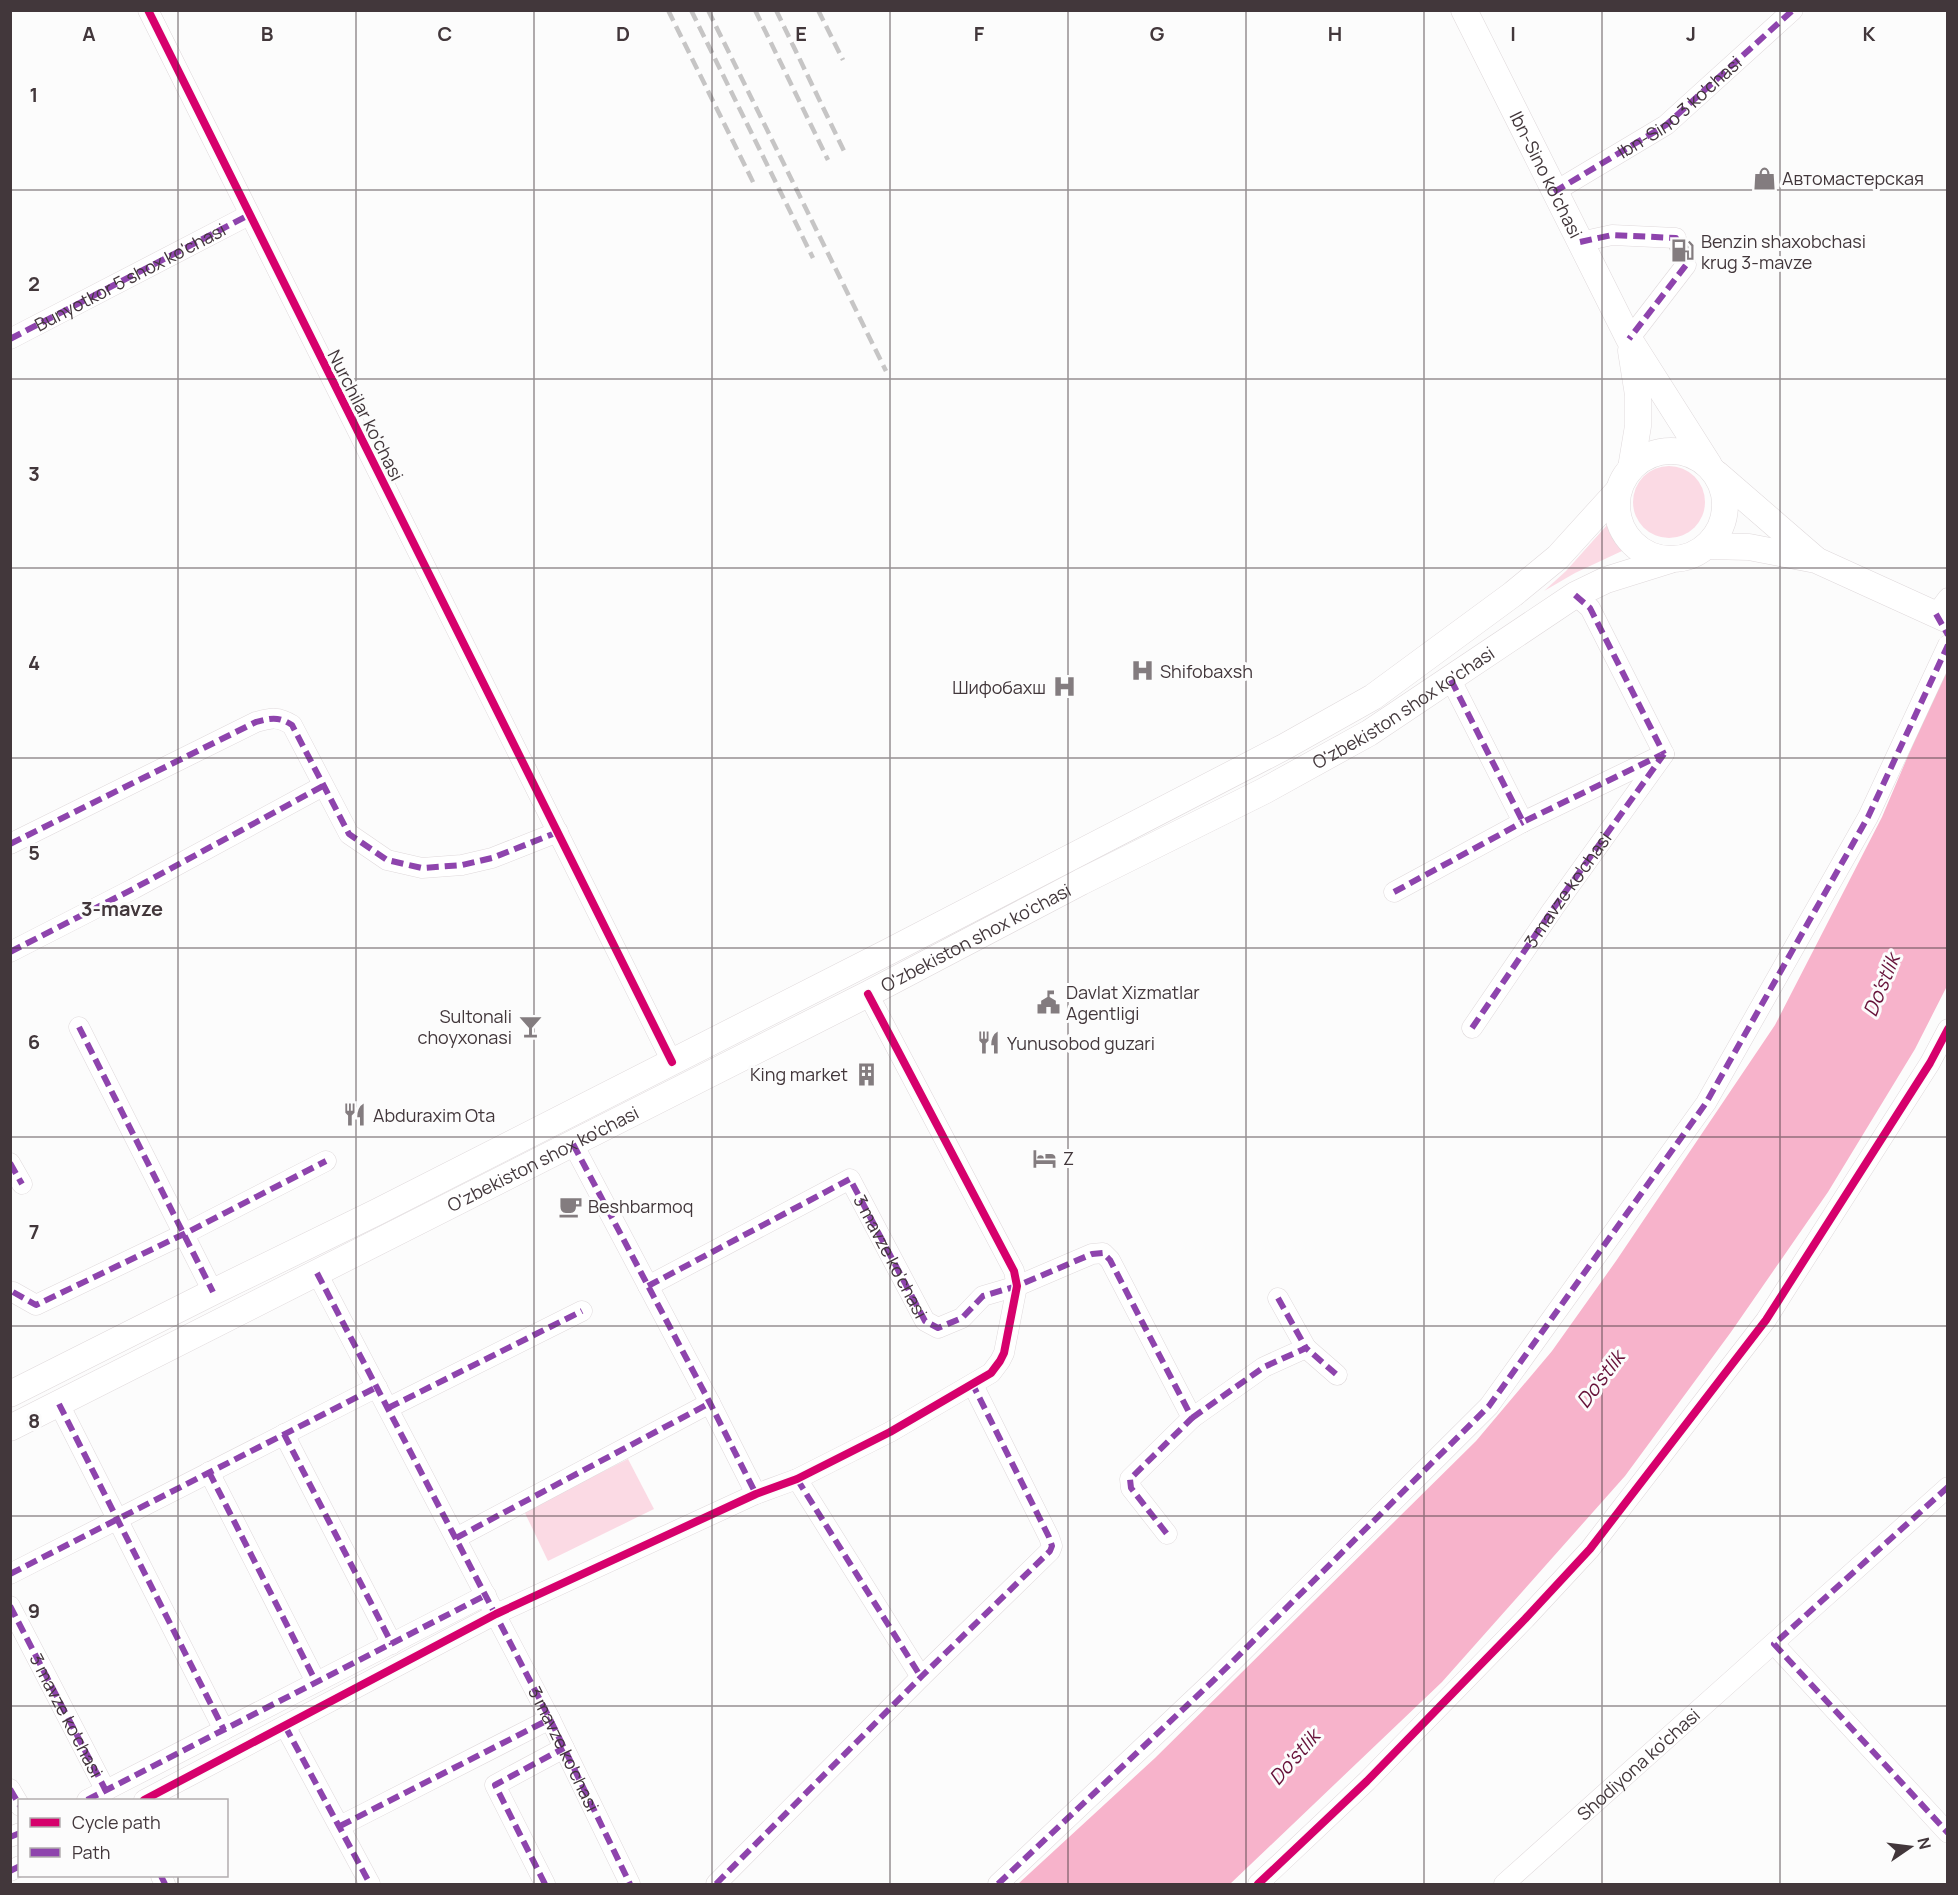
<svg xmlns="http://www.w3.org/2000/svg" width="1958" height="1895" font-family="Manrope,sans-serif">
<rect width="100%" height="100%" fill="#fcfcfc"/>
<g fill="#fbdae4">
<circle cx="1669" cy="502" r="36"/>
<polygon points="1608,524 1614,540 1622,551 1575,573 1544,591 1566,571"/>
<polygon points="628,1459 654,1509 548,1561 524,1511"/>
</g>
<polygon fill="#f7b3cb" points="1947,664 1947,986 1915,1049 1828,1192 1731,1332 1625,1476 1442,1682 1230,1884 1018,1884 1155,1758 1476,1441 1552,1351 1616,1261 1775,1025 1882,817"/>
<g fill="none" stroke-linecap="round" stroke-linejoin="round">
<polyline stroke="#d7d5d5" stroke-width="20" stroke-dasharray="20 10" stroke-linecap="butt" points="1676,238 1686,265"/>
<defs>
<g id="minor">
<polyline points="148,10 672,1062"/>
<polyline points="1554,192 1666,125 1793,10"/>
<polyline points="1580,242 1612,235 1676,238"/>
<polyline points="10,339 249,215"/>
<polyline points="1629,339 1686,265"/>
<polyline points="1575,595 1590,608 1664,754"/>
<polyline points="1936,614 1948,598"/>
<polyline points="1451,680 1523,822 1662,755"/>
<path d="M10 844 256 722C271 718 278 716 292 725L349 834 387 860 422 868 462 865 492 858 558 832"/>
<polyline points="1394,892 1523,822"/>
<polyline points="10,952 133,889 323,786"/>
<polyline points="79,1027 213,1292"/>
<path id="s1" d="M1472 1028 1553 909 1664 754"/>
<polyline points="573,1144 710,1403 756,1494"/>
<polyline points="10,1163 22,1184"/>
<polyline points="317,1273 550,1719 630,1884"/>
<path id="s2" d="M648 1286 850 1179 925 1321 938 1328 962 1318 983 1296 1017 1286 1092 1254 1103 1253 1110 1260 1192 1418 1130 1479 1131 1488 1167 1534"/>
<polyline points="13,1292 36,1305 184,1234 326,1161"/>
<polyline points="1278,1298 1306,1348"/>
<polyline points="59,1404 224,1730"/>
<polyline points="388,1408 582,1311"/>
<polyline points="1192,1418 1264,1367 1306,1348 1337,1375"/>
<polyline points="284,1434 392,1644"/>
<polyline points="209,1472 316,1682"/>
<polyline points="797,1479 921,1677"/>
<polyline points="456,1538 710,1403"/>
<polyline points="10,1574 377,1387"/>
<polyline points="10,1606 106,1791"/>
<polyline points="1774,1644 1948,1833"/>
<polyline points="285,1726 370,1884"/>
<polyline points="10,1789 20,1806"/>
<polyline points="87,1800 486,1595"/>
<polyline points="144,1800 496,1614 756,1494 797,1479 890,1432 991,1373 1000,1361 1004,1353 1017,1286 1014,1271 868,994"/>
<polyline points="340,1826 550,1719"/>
<polyline points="10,1837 20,1833"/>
<polyline points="10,1871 20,1866"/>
<polyline points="161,1876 165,1884"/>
<polyline points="545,1884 495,1785 564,1748"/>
<polyline points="716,1884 921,1677 1050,1551 1052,1546 1049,1537 973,1385"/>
<polyline points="998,1884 1215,1679 1489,1406 1706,1103 1868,817 1948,645"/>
<polyline points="1258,1884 1367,1781 1525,1619 1590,1549 1766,1320 1930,1063 1948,1029"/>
<path id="s3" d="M1504 1884 1948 1487"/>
</g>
<g id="major">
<path id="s4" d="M1464 10 1629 339 1709 465"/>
<circle cx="1671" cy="505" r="54"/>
<polyline points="1631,468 1638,426 1638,395 1631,351"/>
<polyline points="1717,474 1814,558"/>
<polyline points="1707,546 1749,547 1816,560 1948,620"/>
<polyline points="10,1394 213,1292 377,1212 886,953 1284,747 1373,697 1513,594 1558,557 1618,491"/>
<path id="s5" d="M10 1428 868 994 1081 882 1264 791 1369 733 1575 595 1606 580 1670 560"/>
</g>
</defs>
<use href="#minor" stroke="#dfd9db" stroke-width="21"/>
<use href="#major" stroke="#dfd9db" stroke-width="27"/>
<use href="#minor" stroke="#fff" stroke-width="20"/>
<use href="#major" stroke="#fff" stroke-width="26"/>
<g stroke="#c6c5c5" stroke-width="4.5" stroke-dasharray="12 6" stroke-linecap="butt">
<polyline points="668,10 754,184"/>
<polyline points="691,10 813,258"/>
<polyline points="708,10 886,371"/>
<polyline points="755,10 828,160"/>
<polyline points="776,10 844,151"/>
<polyline points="818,10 843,60"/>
</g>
<g stroke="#8e44ad" stroke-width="6" stroke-dasharray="12 6" stroke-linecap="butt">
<path id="s6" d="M1554 192 1666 125 1793 10"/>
<polyline points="1580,242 1612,235 1676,238 1686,265 1629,339"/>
<path id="s7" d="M10 339 249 215"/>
<polyline points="1575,595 1590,608 1664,754"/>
<polyline points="1936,614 1948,635"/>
<polyline points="1451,680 1523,822 1661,755"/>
<path d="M10 844 256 722C271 718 278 716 292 725L349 834 387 860 422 868 462 865 492 858 558 832"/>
<polyline points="1394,892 1523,822"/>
<polyline points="10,952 133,889 323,786"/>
<polyline points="79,1027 213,1292"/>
<polyline points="1472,1028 1553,909 1664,754"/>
<polyline points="573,1144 710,1403 756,1494"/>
<polyline points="10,1163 22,1184"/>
<path id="s8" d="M317 1273 550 1719 630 1884"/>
<polyline points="648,1286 850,1179 925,1321 938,1328 962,1318 983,1296 1017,1286 1092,1254 1103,1253 1110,1260 1192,1418 1130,1479 1131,1488 1167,1534"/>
<polyline points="13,1292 36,1305 184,1234 326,1161"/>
<polyline points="1278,1298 1306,1348"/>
<polyline points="59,1404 224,1730"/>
<polyline points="388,1408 582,1311"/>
<polyline points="1192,1418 1264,1367 1306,1348 1337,1375"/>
<polyline points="284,1434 392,1644"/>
<polyline points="209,1472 316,1682"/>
<polyline points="797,1479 921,1677"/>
<polyline points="1948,1487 1774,1644 1948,1833"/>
<polyline points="456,1538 710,1403"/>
<polyline points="10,1574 377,1387"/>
<path id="s9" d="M10 1606 106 1791"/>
<polyline points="285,1726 370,1884"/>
<polyline points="10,1789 20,1806"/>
<polyline points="87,1800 486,1595"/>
<polyline points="340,1826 550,1719"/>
<polyline points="10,1837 20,1833"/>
<polyline points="10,1871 20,1866"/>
<polyline points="161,1876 165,1884"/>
<polyline points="545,1884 495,1785 564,1748"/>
<polyline points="716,1884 921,1677 1050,1551 1052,1546 1049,1537 973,1385"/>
<polyline points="998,1884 1215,1679 1489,1406 1706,1103 1868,817 1948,645"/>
</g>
<defs>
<g id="cycleway">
<polyline points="148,10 672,1062"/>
<polyline points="144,1800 496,1614 756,1494 797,1479 890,1432 991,1373 1000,1361 1004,1353 1017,1286 1014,1271 868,994"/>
<polyline points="1258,1884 1367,1781 1525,1619 1590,1549 1766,1320 1930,1063 1948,1029"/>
</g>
</defs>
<use href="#cycleway" stroke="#fcfcfc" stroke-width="11"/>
<use href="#cycleway" stroke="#d6006c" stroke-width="8"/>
</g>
<path fill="none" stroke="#42373b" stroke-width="1.5" stroke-opacity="0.55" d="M178 10V1800M356 10V1884M534 10V1884M712 10V1884M890 10V1884M1068 10V1884M1246 10V1884M1424 10V1884M1602 10V1884M1780 10V1884M10 190H1948M10 379H1948M10 568H1948M10 758H1948M10 948H1948M10 1137H1948M10 1326H1948M10 1516H1948M10 1706H1948M178 1876V1884"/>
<defs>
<symbol id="shop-bare" viewBox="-9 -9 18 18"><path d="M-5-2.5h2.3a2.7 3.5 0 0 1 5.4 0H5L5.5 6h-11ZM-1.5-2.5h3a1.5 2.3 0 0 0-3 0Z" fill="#837c7f" stroke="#fcfcfc" stroke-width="2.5" paint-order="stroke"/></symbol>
<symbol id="fuel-bare" viewBox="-9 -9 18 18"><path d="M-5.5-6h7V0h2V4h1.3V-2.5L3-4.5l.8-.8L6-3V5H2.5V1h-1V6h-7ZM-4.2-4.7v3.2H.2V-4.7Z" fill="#837c7f" stroke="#fcfcfc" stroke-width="2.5" paint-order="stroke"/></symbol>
<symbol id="hospital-bare" viewBox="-9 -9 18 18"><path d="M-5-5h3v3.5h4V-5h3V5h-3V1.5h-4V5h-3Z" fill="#837c7f" stroke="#fcfcfc" stroke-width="2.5" paint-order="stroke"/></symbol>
<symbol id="civic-bare" viewBox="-9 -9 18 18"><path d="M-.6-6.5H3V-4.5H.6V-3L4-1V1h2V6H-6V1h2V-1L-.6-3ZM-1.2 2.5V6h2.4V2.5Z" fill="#837c7f" stroke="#fcfcfc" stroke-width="2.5" paint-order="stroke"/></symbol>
<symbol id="bar-bare" viewBox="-9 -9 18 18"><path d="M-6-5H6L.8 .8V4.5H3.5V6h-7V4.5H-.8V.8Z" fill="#837c7f" stroke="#fcfcfc" stroke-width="2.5" paint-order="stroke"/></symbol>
<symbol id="restaurant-bare" viewBox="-9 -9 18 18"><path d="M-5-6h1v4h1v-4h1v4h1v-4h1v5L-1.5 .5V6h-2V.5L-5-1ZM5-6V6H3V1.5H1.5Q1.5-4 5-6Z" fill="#837c7f" stroke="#fcfcfc" stroke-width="2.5" paint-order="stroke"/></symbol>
<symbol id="building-bare" viewBox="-9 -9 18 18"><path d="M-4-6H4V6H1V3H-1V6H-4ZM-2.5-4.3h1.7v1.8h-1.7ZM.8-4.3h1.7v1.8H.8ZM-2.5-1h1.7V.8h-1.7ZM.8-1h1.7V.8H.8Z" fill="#837c7f" stroke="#fcfcfc" stroke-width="2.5" paint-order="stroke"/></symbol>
<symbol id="hotel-bare" viewBox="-9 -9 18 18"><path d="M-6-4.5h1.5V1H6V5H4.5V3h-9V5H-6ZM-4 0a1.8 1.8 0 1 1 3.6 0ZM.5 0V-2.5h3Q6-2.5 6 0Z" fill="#837c7f" stroke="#fcfcfc" stroke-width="2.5" paint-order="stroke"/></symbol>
<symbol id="cafe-bare" viewBox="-9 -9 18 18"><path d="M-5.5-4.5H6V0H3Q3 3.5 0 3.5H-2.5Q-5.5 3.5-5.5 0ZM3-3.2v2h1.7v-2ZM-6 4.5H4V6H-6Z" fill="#837c7f" stroke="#fcfcfc" stroke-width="2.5" paint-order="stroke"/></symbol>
</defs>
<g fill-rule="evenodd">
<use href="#shop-bare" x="1748" y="162" width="33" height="33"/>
<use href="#fuel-bare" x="1666" y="234" width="33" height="33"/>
<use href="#hospital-bare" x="1126" y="654" width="33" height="33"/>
<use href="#hospital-bare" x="1048" y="670" width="33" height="33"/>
<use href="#civic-bare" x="1032" y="986" width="33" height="33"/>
<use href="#bar-bare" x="514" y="1010" width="33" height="33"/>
<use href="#restaurant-bare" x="972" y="1026" width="33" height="33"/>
<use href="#building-bare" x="850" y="1058" width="33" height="33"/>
<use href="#restaurant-bare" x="338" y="1098" width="33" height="33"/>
<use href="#hotel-bare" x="1028" y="1142" width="33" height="33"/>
<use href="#cafe-bare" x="554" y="1190" width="33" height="33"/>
</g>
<g text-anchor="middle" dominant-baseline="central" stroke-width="6" stroke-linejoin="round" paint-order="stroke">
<g font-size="18" fill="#42373b" stroke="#fcfcfc">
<text stroke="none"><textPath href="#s6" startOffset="152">Ibn-Sino 3 ko'chasi</textPath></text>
<text stroke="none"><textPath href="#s4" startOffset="184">Ibn-Sino ko'chasi</textPath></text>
<text stroke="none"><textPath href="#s7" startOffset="135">Bunyotkor 5 shox ko'chasi</textPath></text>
<text transform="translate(366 415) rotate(63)">Nurchilar ko'chasi</text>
<text stroke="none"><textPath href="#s5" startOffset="1569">O'zbekiston shox ko'chasi</textPath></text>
<text stroke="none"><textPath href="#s1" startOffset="168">3 mavze ko'chasi</textPath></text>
<text stroke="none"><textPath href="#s5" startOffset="1083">O'zbekiston shox ko'chasi</textPath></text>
<text stroke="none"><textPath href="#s5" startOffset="597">O'zbekiston shox ko'chasi</textPath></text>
<text stroke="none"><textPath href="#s2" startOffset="316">3 mavze ko'chasi</textPath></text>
<text stroke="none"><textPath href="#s9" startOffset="123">3 mavze ko'chasi</textPath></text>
<text stroke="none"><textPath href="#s8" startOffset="536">3 mavze ko'chasi</textPath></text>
<text stroke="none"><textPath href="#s3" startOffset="180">Shodiyona ko'chasi</textPath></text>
</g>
<g font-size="18" fill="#42373b" stroke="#fcfcfc" text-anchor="start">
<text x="1782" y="178">Автомастерская</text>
<text x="1701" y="241">Benzin shaxobchasi<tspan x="1701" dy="21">krug 3-mavze</tspan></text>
<text x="1160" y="671">Shifobaxsh</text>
<text x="1046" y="687" text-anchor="end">Шифобахш</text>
<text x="1066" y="992">Davlat Xizmatlar<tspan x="1066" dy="21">Agentligi</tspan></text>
<text x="512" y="1016" text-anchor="end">Sultonali<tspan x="512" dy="21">choyxonasi</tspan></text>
<text x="1007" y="1043">Yunusobod guzari</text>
<text x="848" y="1074" text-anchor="end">King market</text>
<text x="373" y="1115">Abduraxim Ota</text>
<text x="1063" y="1158">Z</text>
<text x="588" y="1206">Beshbarmoq</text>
</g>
<g font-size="20" font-weight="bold" fill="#42373b" stroke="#fcfcfc">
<text x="122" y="908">3-mavze</text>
</g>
<g font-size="20" font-style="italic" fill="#661139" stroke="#fcfcfc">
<text transform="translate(1881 985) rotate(-68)">Do'stlik</text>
<text transform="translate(1600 1379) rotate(-53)">Do'stlik</text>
<text transform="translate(1294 1757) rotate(-49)">Do'stlik</text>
</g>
</g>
<g font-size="20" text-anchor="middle" font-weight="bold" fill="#42373b" stroke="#fcfcfc" stroke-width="6" stroke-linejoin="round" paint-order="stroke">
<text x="89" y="41">A</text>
<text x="267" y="41">B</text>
<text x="445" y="41">C</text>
<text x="623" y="41">D</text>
<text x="801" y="41">E</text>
<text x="979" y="41">F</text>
<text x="1157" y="41">G</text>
<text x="1335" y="41">H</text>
<text x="1513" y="41">I</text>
<text x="1691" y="41">J</text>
<text x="1869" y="41">K</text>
<text x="34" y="102">1</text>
<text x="34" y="291">2</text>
<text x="34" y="481">3</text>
<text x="34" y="670">4</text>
<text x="34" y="860">5</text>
<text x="34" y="1049">6</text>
<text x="34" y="1239">7</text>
<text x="34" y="1428">8</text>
<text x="34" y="1618">9</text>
</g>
<rect width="1958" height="1895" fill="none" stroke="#42373b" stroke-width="24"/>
<rect x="18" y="1799" width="210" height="78" fill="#fcfcfc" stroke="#b2adaf" stroke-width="1.5"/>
<rect x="30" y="1818" width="30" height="9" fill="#d6006c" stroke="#b2adaf" stroke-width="1.5"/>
<text x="72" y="1829" font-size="18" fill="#42373b">Cycle path</text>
<rect x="30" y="1848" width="30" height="9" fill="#8e44ad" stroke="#b2adaf" stroke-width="1.5"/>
<text x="72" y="1859" font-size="18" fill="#42373b">Path</text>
<g transform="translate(1910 1847) rotate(76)" stroke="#fcfcfc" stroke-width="4.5" paint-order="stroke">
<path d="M0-4.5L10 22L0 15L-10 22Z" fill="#42373b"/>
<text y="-9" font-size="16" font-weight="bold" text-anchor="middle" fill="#42373b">N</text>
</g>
</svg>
